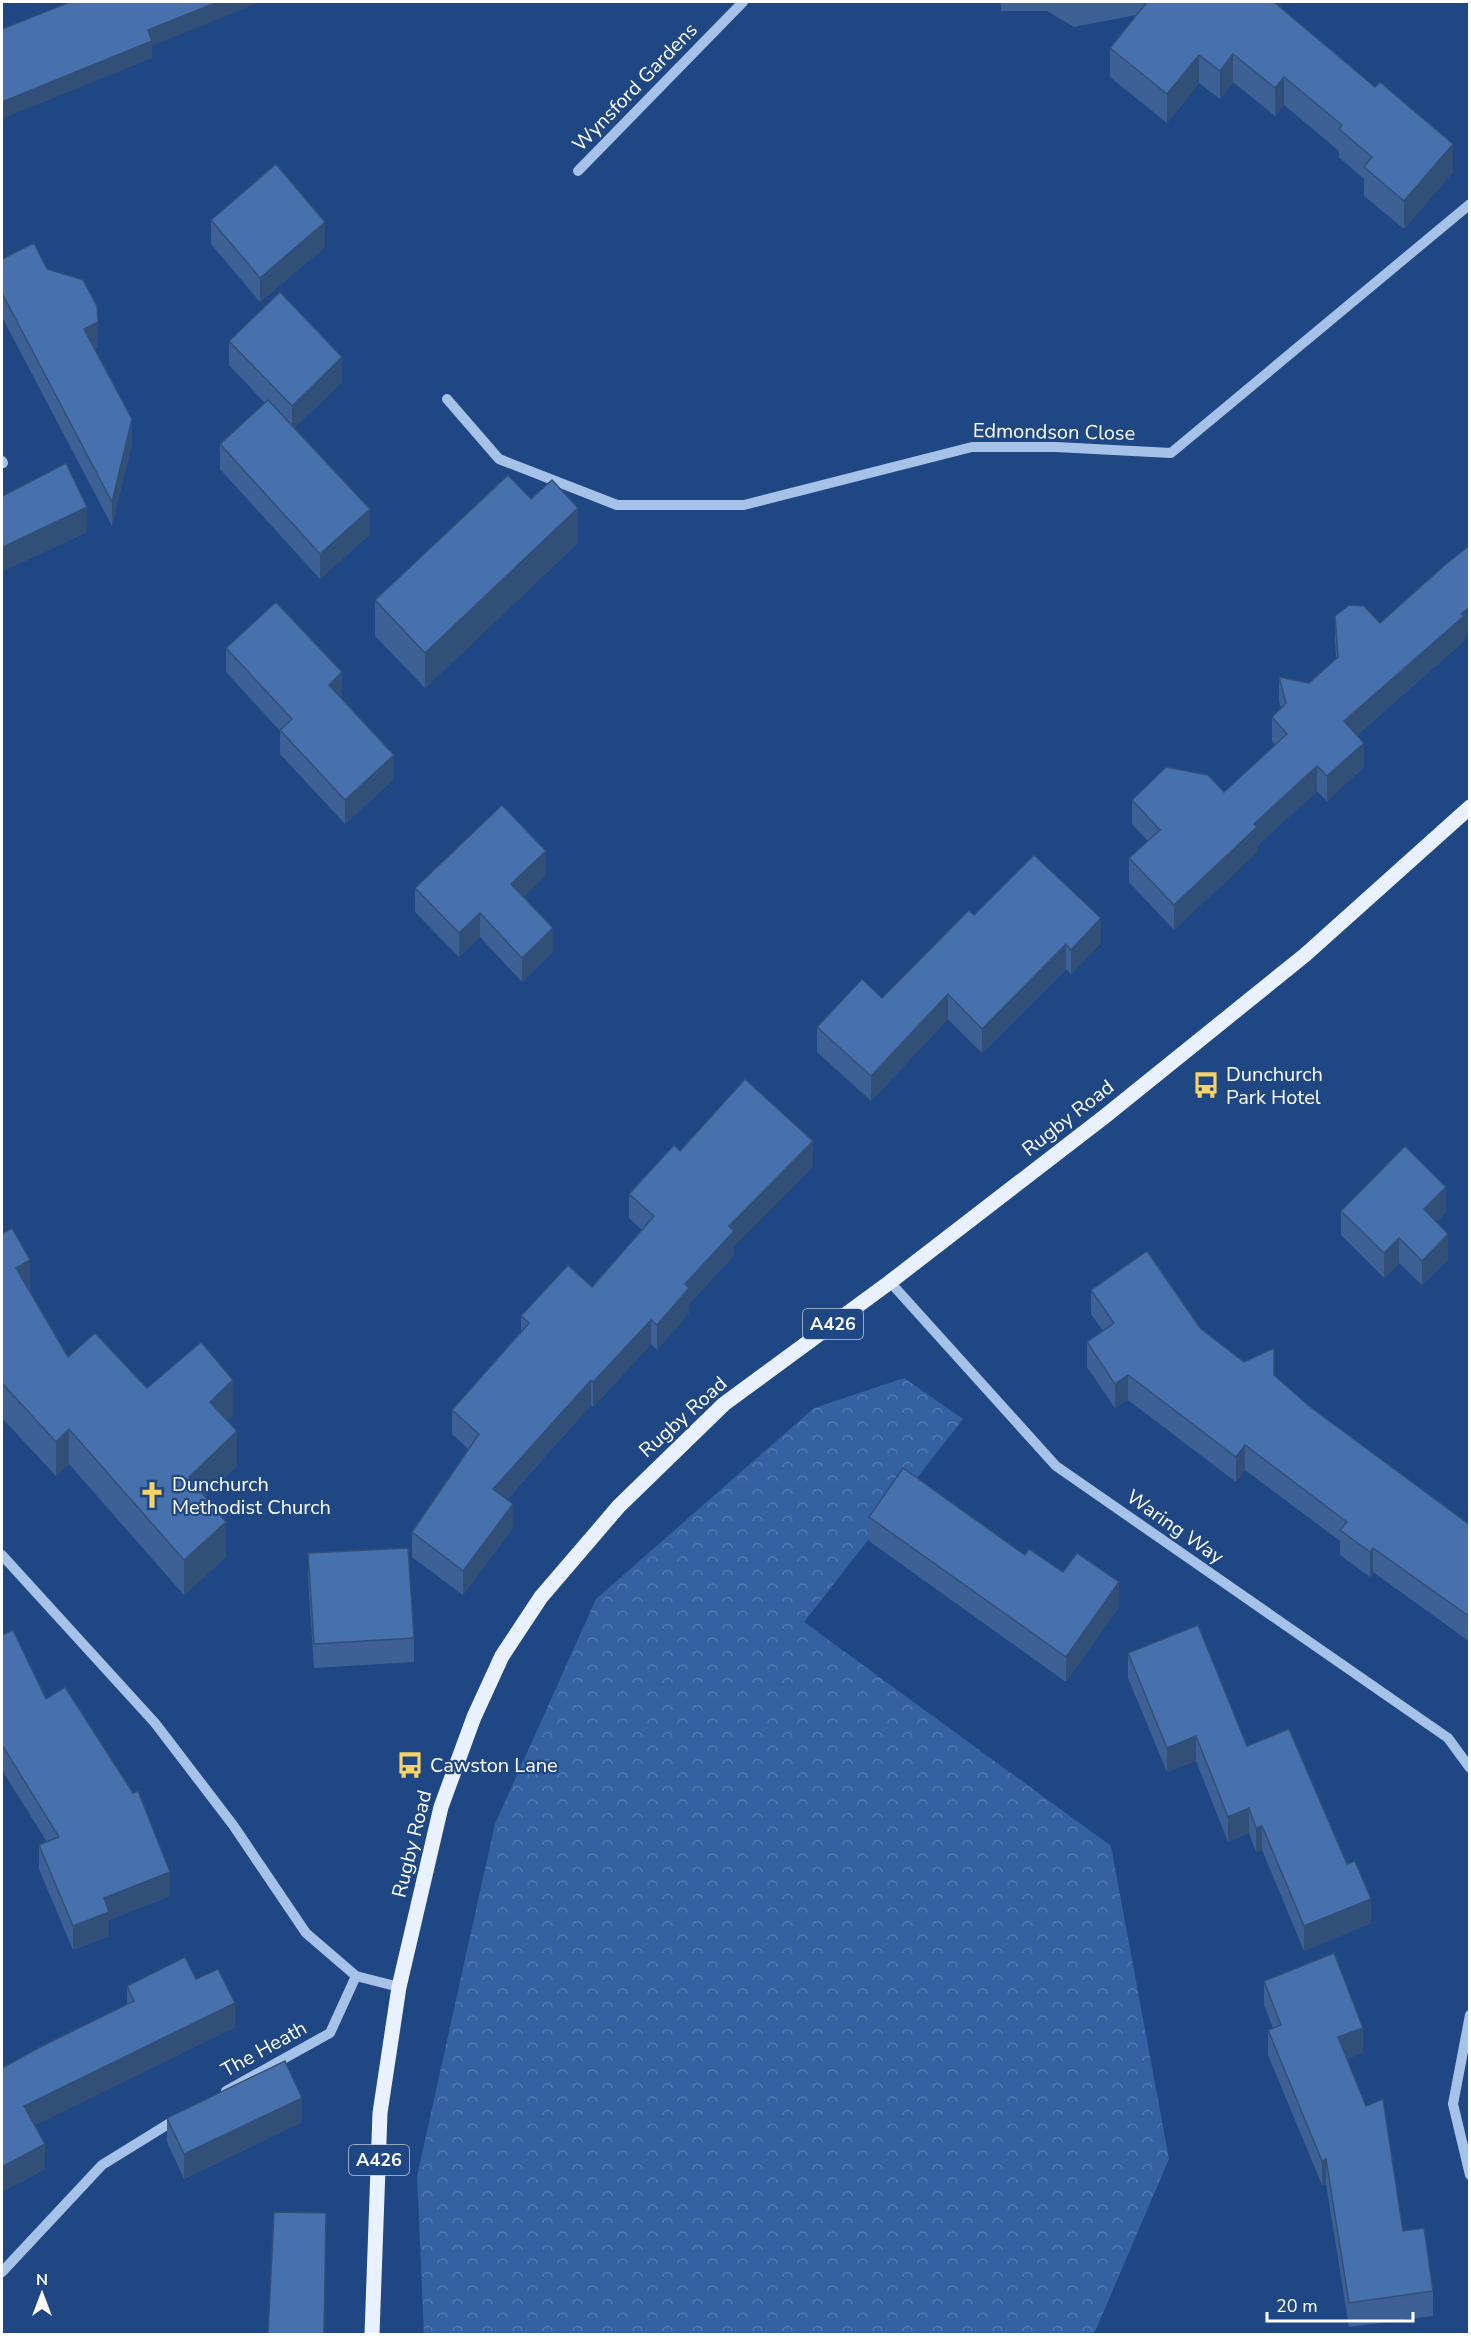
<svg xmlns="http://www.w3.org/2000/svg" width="1471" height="2336" font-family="'Nunito Sans',sans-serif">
<defs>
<pattern id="park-crowns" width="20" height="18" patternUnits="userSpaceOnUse" patternTransform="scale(1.5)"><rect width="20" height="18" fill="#3361a1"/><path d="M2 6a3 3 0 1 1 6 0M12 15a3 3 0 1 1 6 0" fill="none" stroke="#5279af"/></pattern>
</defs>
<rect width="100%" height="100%" fill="#1f4783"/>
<polygon fill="url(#park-crowns)" points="904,1378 963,1419 804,1622 1111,1846 1169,2159 1094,2334 424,2334 417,2176 495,1824 596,1599 814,1408"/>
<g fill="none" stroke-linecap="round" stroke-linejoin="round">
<g stroke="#a6c2e9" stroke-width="10">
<polyline points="578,171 743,2"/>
<polyline points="447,399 499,459 617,505 744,505 972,447 1056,447 1171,453 1470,204"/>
<polyline points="2,461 3,463"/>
<polyline points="890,1282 1056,1466 1448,1738 1470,1768"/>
<polyline points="2,1555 155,1723 233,1825 306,1933 356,1976 399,1987"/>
<polyline points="1470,2015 1453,2104 1470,2175"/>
<polyline points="226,2091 330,2033 356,1976"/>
<polyline points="2,2272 102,2165 178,2118"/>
</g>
<polyline stroke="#e9f1fe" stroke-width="15" points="372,2334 380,2113 399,1987 441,1807 474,1717 502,1656 541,1597 619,1506 724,1404 890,1282 1104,1117 1305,955 1470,807"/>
</g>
<g fill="#3d6194">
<polygon points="1001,2 1282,2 1282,9 1453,172 1404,229 1364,196 1364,179 1339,157 1339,151 1284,105 1275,116 1233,82 1220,99 1199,83 1167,123 1110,77 1110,48 1136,15 1074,27 1047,11 1001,11"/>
<polygon points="211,220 325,247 260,302 211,244"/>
<polygon points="2,259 47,269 98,347 94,349 132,443 112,526 2,317"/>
<polygon points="229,341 342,382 294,428 370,534 320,579 220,469 220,444 265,403 229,365"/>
<polygon points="2,492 3,496 87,532 3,571 2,567"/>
<polygon points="531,499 578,543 425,688 375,636 375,600"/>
<polygon points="1470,545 1470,632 1464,637 1464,641 1357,735 1364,767 1327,801 1317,791 1257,846 1257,852 1174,930 1129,882 1129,858 1148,841 1132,824 1132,800 1224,792 1275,745 1272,741 1272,717 1281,708 1279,702 1279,677 1309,683 1336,659 1335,641 1335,616 1380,623"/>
<polygon points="226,648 342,697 341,698 394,779 345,824 280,754 280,731 226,672"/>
<polygon points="546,875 523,897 553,952 522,982 480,937 459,957 415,912 415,888"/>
<polygon points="974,915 1101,943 1071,974 1066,969 982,1053 948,1019 871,1101 817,1052 817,1027 882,998"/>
<polygon points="680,1151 813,1166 734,1246 734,1255 689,1304 689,1313 657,1350 651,1344 593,1407 591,1405 507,1499 513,1528 463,1595 412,1557 412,1532 468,1449 452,1434 452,1410 521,1332 521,1316 592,1287 642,1230 629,1218 629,1194"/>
<polygon points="1341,1211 1446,1212 1436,1222 1448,1259 1422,1285 1399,1263 1384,1278 1341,1235"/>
<polygon points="2,1234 30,1291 68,1357 147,1388 233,1415 227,1420 237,1466 205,1496 226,1557 184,1595 69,1464 56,1476 2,1418"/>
<polygon points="1091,1290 1200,1328 1244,1362 1274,1375 1309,1406 1470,1525 1470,1642 1373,1572 1370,1577 1340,1555 1340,1541 1245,1470 1236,1482 1128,1400 1115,1408 1087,1367 1087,1342 1103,1331 1091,1314"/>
<polygon points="869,1517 1025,1555 1063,1572 1119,1607 1066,1682 869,1541"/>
<polygon points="308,1553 414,1638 414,1662 314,1668 308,1578"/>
<polygon points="2,1635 46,1699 170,1896 109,1920 109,1936 73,1950 39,1869 39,1845 47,1842 2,1770"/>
<polygon points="1128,1653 1247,1746 1371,1923 1304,1951 1262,1850 1256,1852 1249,1833 1228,1842 1196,1761 1167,1772 1128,1678"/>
<polygon points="196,1979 235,2027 35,2125 45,2169 2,2192 2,2068 127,2005 127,1986"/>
<polygon points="1264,1981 1363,2052 1347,2059 1403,2231 1433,2291 1433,2316 1349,2327 1326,2184 1322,2185 1268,2055 1268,2030 1273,2028 1264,2005"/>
<polygon points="167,2118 302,2122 184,2179 167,2142"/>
</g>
<g fill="#324f78">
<polygon points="218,2 260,2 152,46 152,58 2,119 2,102 148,30"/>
<polygon points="1275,2 1282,2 1282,20 1274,30"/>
<polygon points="1233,54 1233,82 1220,99 1220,71"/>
<polygon points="1199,55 1199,83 1167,123 1167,94"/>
<polygon points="1284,77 1284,105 1275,116 1275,88"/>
<polygon points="1453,144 1453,172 1404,229 1404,201"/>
<polygon points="325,222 325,247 260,302 260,278"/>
<polygon points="98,322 98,347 84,354 84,329"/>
<polygon points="342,357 342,382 292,430 292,406"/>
<polygon points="132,419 132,443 112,526 112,502"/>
<polygon points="87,507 87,532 3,571 3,547"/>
<polygon points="578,508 578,543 425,688 425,653"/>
<polygon points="370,509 370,534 320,579 320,554"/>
<polygon points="1470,607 1470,632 1464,637 1464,641 1344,746 1344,721"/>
<polygon points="342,672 342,697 329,709 329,685"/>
<polygon points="1364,743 1364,767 1327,801 1327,776"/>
<polygon points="394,755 394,779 345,824 345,800"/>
<polygon points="1317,766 1317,791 1257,846 1257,852 1174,930 1174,905 1254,824"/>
<polygon points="546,851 546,875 511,909 511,884"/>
<polygon points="480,913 480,937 459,957 459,933"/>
<polygon points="1101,918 1101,943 1071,974 1071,950"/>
<polygon points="553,928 553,952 522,982 522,958"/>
<polygon points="1066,944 1066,969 982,1053 982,1029"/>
<polygon points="948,994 948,1019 871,1101 871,1076"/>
<polygon points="813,1141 813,1166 734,1246 734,1255 689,1304 689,1313 657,1350 657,1325 685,1284 729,1226"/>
<polygon points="1446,1187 1446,1212 1424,1234 1424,1209"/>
<polygon points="1448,1234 1448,1259 1422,1285 1422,1261"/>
<polygon points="1399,1238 1399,1263 1384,1278 1384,1253"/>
<polygon points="30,1260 30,1295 16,1268"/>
<polygon points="651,1320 651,1344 593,1407 593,1382"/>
<polygon points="1128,1375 1128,1400 1115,1408 1115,1384"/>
<polygon points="233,1380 233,1415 210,1437 210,1402"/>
<polygon points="591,1380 591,1405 493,1514 493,1489"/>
<polygon points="69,1429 69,1464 56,1476 56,1442"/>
<polygon points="237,1431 237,1466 189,1512 189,1477"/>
<polygon points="1245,1445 1245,1470 1236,1482 1236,1457"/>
<polygon points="513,1504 513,1528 463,1595 463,1571"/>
<polygon points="226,1522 226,1557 184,1595 184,1560"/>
<polygon points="1373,1548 1373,1572 1370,1577 1370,1552"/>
<polygon points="1119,1582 1119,1607 1066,1682 1066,1657"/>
<polygon points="1196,1736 1196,1761 1167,1772 1167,1748"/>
<polygon points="1249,1808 1249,1833 1228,1842 1228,1817"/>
<polygon points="1262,1826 1262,1850 1256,1852 1256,1828"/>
<polygon points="170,1872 170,1896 109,1920 109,1936 73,1950 73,1926 104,1898"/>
<polygon points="1371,1899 1371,1923 1304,1951 1304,1926"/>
<polygon points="235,2003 235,2027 24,2131 24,2106"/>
<polygon points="1363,2028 1363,2052 1338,2062 1338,2037"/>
<polygon points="302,2098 302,2122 184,2179 184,2154"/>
<polygon points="45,2144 45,2169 2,2192 2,2167"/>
<polygon points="1326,2159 1326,2184 1322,2185 1322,2161"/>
</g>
<g fill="#4771ac" stroke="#324f78" stroke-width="1.5">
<polygon points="70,2 218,2 148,30 152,41 2,102 2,29"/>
<polygon points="1147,2 1275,2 1274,2 1375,87 1380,82 1453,144 1404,201 1364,167 1372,157 1339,129 1342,125 1284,77 1275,88 1233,54 1220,71 1199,55 1167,94 1110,48"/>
<polygon points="276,164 325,222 260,278 211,220"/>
<polygon points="34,243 47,269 83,280 97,306 98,322 84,329 132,419 112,502 2,293 2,259"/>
<polygon points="280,292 342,357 292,406 229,341"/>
<polygon points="268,400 370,509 320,554 220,444"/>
<polygon points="66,463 87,507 3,547 2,542 2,492 3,496"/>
<polygon points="508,475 531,499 552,480 578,508 425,653 375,600"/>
<polygon points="1470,545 1470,607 1461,614 1464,616 1344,721 1364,743 1327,776 1317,766 1254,824 1257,827 1174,905 1129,858 1160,830 1132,800 1166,767 1208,775 1224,792 1287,734 1272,717 1286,703 1279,677 1309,683 1338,657 1335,616 1349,605 1364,606 1380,623 1446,564"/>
<polygon points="276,602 342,672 329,685 394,755 345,800 280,730 292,719 226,648"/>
<polygon points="502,805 546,851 511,884 553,928 522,958 480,913 459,933 415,888"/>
<polygon points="1034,855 1101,918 1071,950 1066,944 982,1029 948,994 871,1076 817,1027 862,979 882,998 969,910 974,915"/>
<polygon points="745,1079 813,1141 729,1226 734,1231 685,1284 689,1288 657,1325 651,1320 593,1382 591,1380 493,1489 513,1504 463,1571 412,1532 479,1434 452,1410 529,1323 521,1316 568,1265 592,1287 654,1216 629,1194 674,1145 680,1151"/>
<polygon points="1405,1146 1446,1187 1424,1209 1448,1234 1422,1261 1399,1238 1384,1253 1341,1211"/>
<polygon points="12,1228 30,1260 16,1268 68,1357 95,1333 147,1388 201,1342 233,1380 210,1402 237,1431 189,1477 226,1522 184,1560 69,1429 56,1442 2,1383 2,1234"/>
<polygon points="1147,1251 1200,1328 1244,1362 1274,1348 1274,1375 1309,1406 1470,1525 1470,1617 1373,1548 1370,1552 1340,1530 1347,1522 1245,1445 1236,1457 1128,1375 1115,1384 1087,1342 1114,1323 1091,1290"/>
<polygon points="903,1468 1025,1555 1029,1549 1063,1572 1077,1553 1119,1582 1066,1657 869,1517"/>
<polygon points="408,1548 414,1638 314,1644 308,1553"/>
<polygon points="1198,1625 1247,1746 1289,1729 1347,1864 1355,1861 1371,1899 1304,1926 1262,1826 1256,1828 1249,1808 1228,1817 1196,1736 1167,1748 1128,1653"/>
<polygon points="13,1630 46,1699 65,1687 133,1793 138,1791 170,1872 104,1898 109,1912 73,1926 39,1845 59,1837 2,1745 2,1635"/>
<polygon points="1334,1953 1363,2028 1338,2037 1366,2106 1383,2099 1403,2231 1424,2228 1433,2291 1349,2303 1326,2159 1322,2161 1268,2030 1281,2025 1264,1981"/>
<polygon points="185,1957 196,1979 218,1969 235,2003 24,2106 45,2144 2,2167 2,2068 42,2046 134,2001 127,1986"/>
<polygon points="285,2061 302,2098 184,2154 167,2118"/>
<polygon points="274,2212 326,2213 324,2334 268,2334"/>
</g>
<defs>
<symbol id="bus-bare" viewBox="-9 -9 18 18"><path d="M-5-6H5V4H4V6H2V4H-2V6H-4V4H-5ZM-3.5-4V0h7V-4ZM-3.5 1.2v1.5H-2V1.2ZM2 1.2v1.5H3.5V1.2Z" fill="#f7d266" stroke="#1f4783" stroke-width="2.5" paint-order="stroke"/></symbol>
<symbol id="church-bare" viewBox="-9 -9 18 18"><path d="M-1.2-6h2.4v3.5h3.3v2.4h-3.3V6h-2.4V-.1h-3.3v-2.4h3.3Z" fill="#f7d266" stroke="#1f4783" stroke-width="2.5" paint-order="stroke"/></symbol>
</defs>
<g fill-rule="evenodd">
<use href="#bus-bare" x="1187" y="1066" width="38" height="38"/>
<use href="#church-bare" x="133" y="1476" width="38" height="38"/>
<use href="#bus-bare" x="391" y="1746" width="38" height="38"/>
</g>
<g text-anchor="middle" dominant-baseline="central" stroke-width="4.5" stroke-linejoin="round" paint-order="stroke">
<g fill="#1f4783" stroke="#bcc8da" stroke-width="1.5">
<rect x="803" y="1309" width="60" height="30" rx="4.5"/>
<rect x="349" y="2145" width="60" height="30" rx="4.5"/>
</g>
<g font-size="18" font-weight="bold" fill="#fff">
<text x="833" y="1324">A426</text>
<text x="379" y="2160">A426</text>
</g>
<g font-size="20" fill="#fff" stroke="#1f4783">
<text transform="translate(635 87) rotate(-46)">Wynsford Gardens</text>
<text transform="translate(1054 432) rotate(1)">Edmondson Close</text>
<text transform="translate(1068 1118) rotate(-38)">Rugby Road</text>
<text transform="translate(683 1417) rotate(-42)">Rugby Road</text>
<text transform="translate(1175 1527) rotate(35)">Waring Way</text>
<text transform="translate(412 1844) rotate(-76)">Rugby Road</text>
<text transform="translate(264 2049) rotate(-29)">The Heath</text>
</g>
<g font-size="20" fill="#fff" stroke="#1f4783" text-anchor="start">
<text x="1226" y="1074">Dunchurch<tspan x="1226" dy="23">Park Hotel</tspan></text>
<text x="172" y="1484">Dunchurch<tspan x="172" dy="23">Methodist Church</tspan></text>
<text x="430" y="1765">Cawston Lane</text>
</g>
</g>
<rect width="1471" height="2336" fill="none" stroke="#ffffff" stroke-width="6"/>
<g transform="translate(42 2294)" stroke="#1f4783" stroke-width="4.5" paint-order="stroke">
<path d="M0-4.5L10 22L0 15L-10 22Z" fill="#ffffff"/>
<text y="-9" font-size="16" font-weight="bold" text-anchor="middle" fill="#ffffff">N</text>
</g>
<path d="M1267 2312v9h146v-9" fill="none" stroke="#ffffff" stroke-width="3"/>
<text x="1276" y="2312" font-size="18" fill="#ffffff" stroke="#1f4783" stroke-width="4.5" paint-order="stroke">20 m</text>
</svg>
